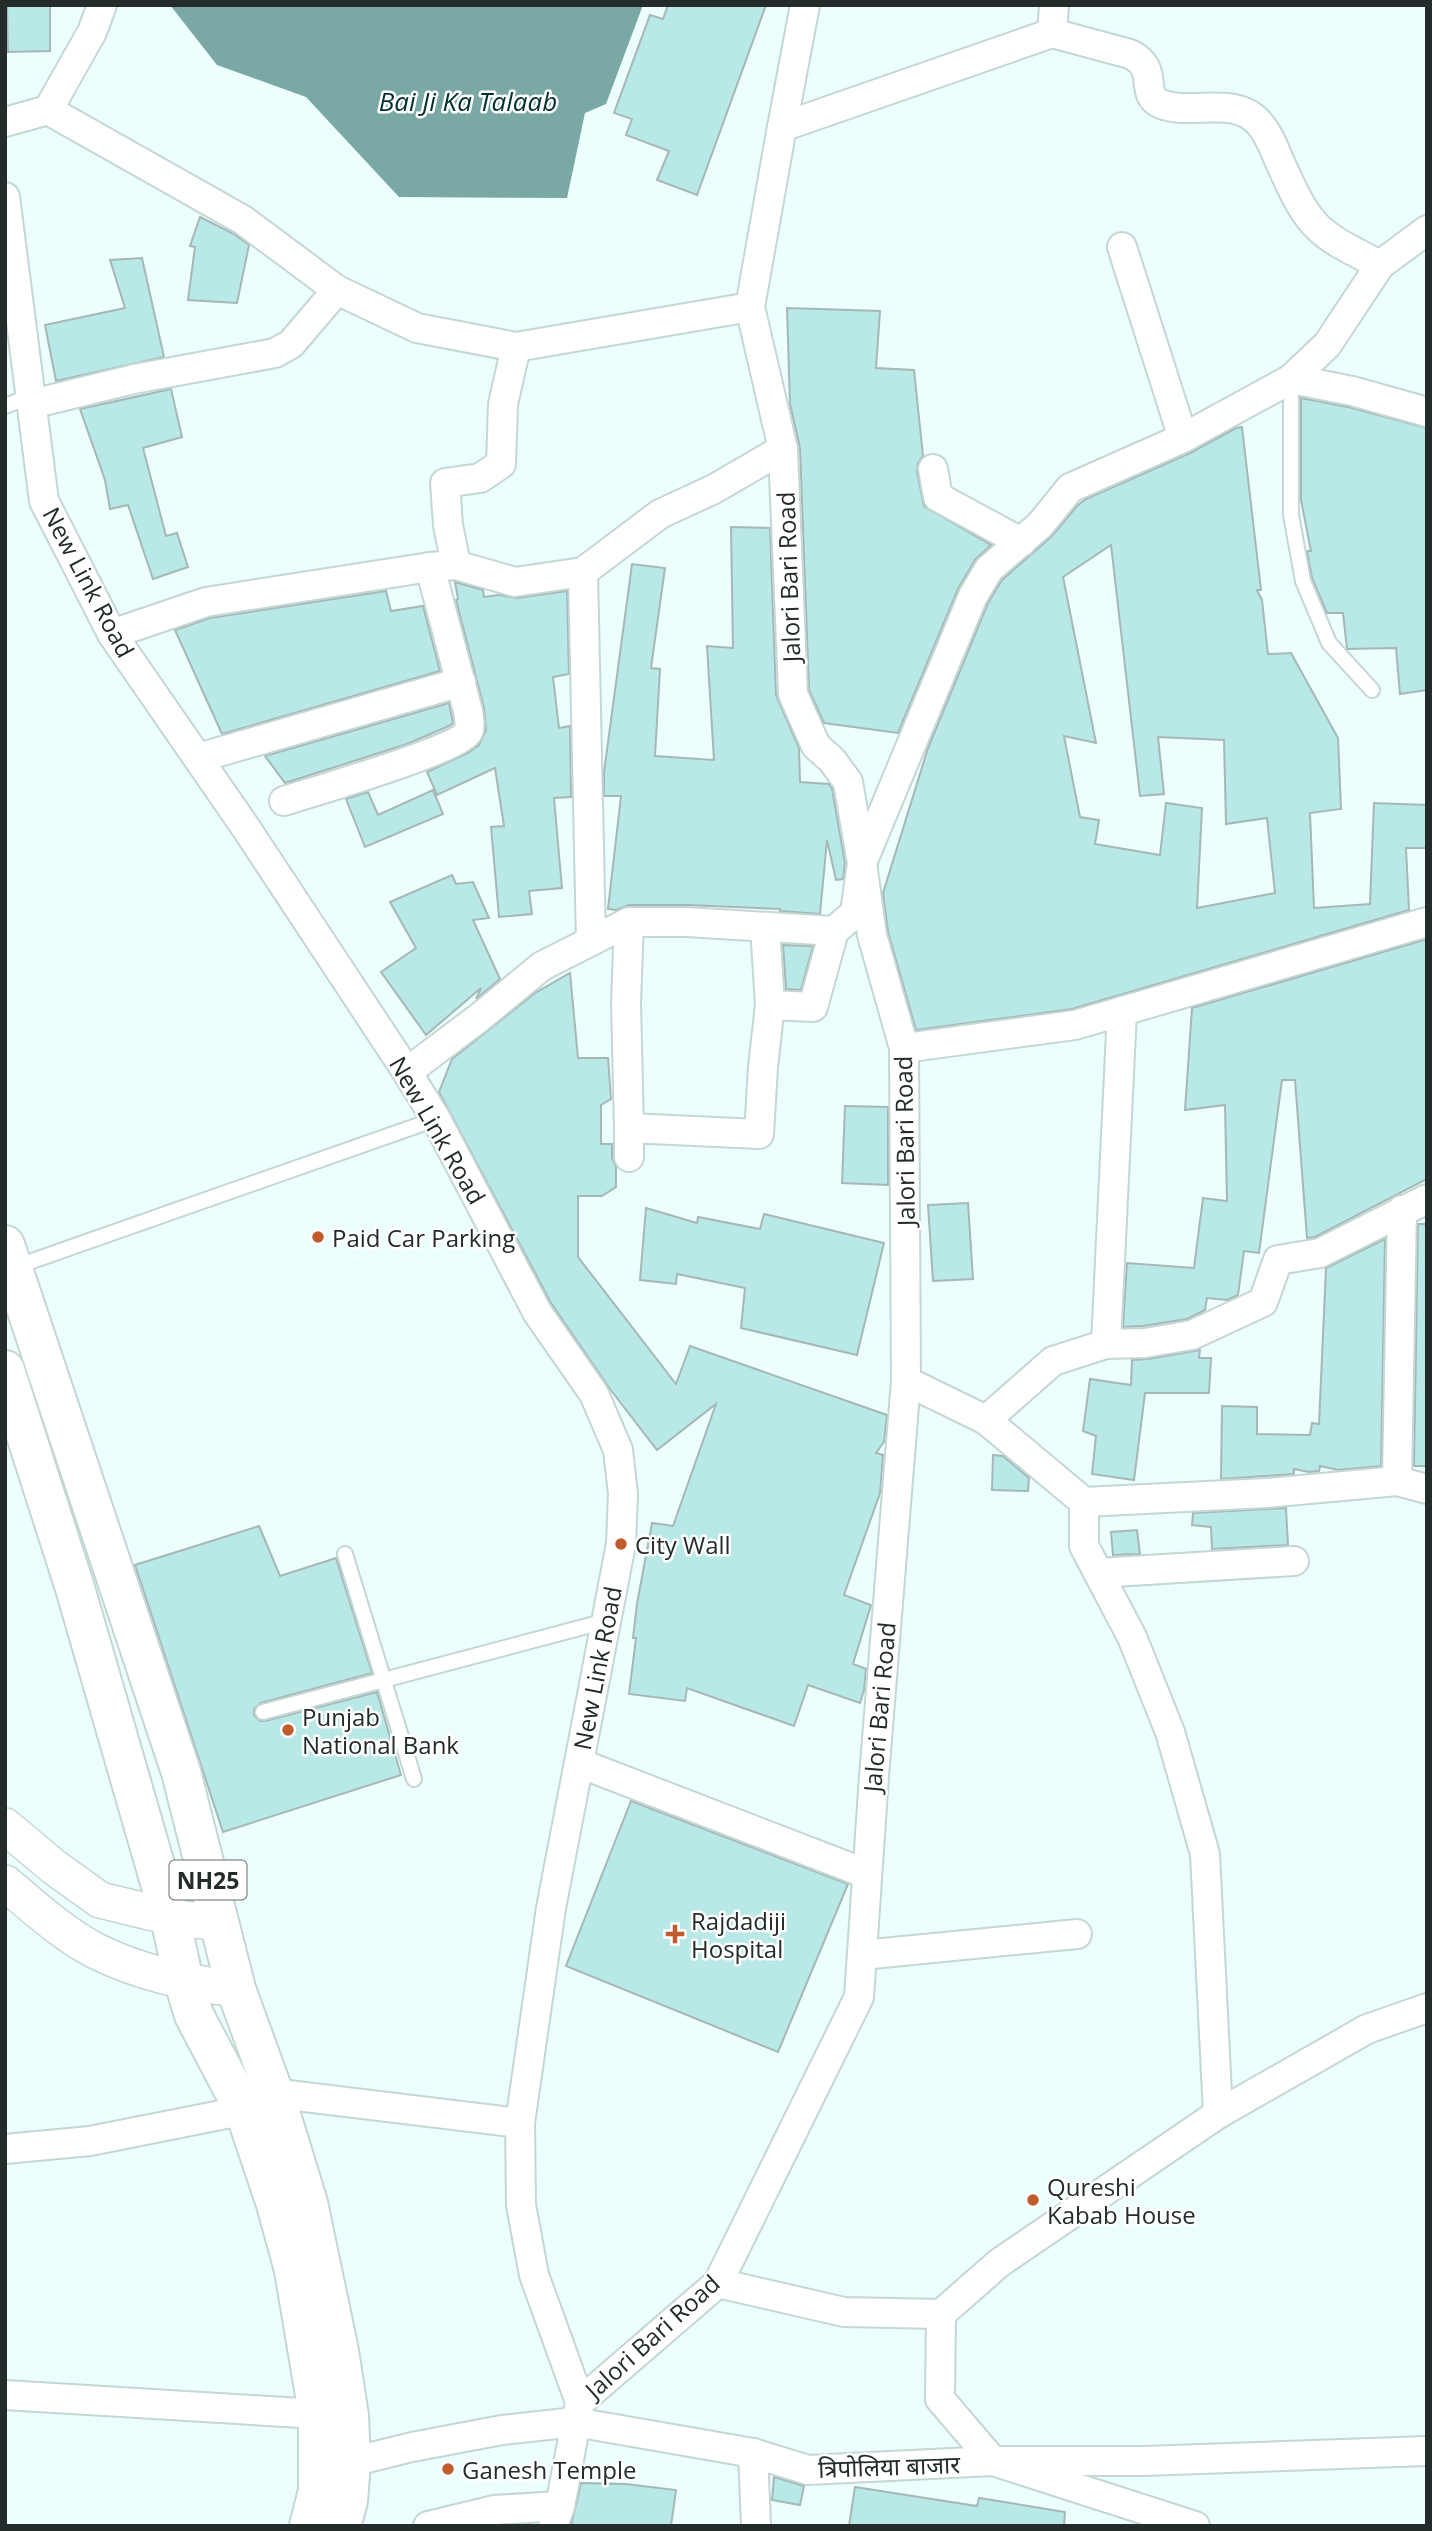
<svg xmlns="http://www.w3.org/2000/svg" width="1432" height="2531" font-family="'Open Sans','Noto Sans Devanagari',sans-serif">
<rect width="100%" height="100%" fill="#ecfefd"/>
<polygon fill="#79a8a5" points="170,5 643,5 606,104 585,113 567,198 399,197 306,97 217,65"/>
<g fill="#b8e9e6" stroke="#a5b7b6" stroke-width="2" fill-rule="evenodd">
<polygon points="7,5 50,5 50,51 8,52"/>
<polygon points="668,5 766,5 697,195 657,180 669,151 626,135 632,119 614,113 650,15 663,19"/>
<polygon points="200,217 234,234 249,245 237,303 188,300 195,247 190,246"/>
<polygon points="142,258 164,357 56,381 45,325 125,308 110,260"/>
<polygon points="787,308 880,311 876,368 914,370 923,456 918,463 917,472 924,506 991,545 975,560 958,589 898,733 824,723 809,690 800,448 790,404"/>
<polygon points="171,389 182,437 143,448 166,536 177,533 188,567 153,579 128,505 110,509 105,480 80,409"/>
<polygon points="1301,398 1348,407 1427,428 1427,690 1400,694 1396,648 1347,649 1343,613 1327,613 1312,578 1307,551 1311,551 1301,500"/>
<path d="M1242 427 1261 590H1257L1262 600 1268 654 1291 653 1338 738 1341 809 1310 813 1314 908 1370 904 1374 803 1427 805V848H1406L1409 910 1072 1009 916 1030 888 932 883 893 928 748 988 603 1002 580 1051 537 1078 505 1086 499 1190 453 1236 428ZM1111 545 1140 796 1164 794 1158 737 1224 740 1226 824 1267 818 1275 893 1197 908 1202 808 1166 803 1160 855 1095 844 1099 820 1080 817 1064 736 1096 743 1063 577Z"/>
<polygon points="731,527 770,528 776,695 799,748 800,782 829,784 832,789 845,863 843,879 836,880 827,840 820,914 780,911 780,909 688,905 629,905 616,910 608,909 621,796 604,796 604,772 632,564 665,568 651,668 660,669 655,756 714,760 707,646 733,648"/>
<polygon points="455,582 483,590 484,597 499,595 517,598 567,591 569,674 553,677 559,728 570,726 571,797 554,798 562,888 529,891 532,914 499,917 491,827 504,826 495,768 437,795 427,772 468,753 479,745 486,730 484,708 456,600 458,599"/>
<polygon points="386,591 391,611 423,606 440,671 222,734 175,630 210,618"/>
<polygon points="449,703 453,723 449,726 407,744 285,783 265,756"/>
<polygon points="433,790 443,814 365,847 346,799 368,792 378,815"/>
<polygon points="452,875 456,884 473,882 489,918 473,920 500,979 476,999 481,988 426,1035 381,972 416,948 390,902"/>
<polygon points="1427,939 1427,1179 1315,1237 1307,1238 1295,1080 1282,1080 1259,1253 1244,1251 1238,1295 1227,1300 1207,1298 1205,1310 1187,1319 1143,1326 1123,1327 1127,1263 1194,1268 1203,1198 1227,1201 1225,1105 1185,1110 1192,1008"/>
<polygon points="783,945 813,946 801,990 786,989"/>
<polygon points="570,973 578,1058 608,1058 611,1099 601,1105 601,1144 612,1144 612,1158 616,1167 616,1187 602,1196 578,1196 578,1257 676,1384 690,1346 887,1415 884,1442 876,1453 883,1455 880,1493 844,1595 871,1605 853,1664 866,1669 864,1690 860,1703 808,1685 794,1726 687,1688 685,1701 629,1694 636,1638 633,1638 637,1604 652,1523 673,1526 716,1404 657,1450 610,1389 551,1303 439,1092 452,1059 535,993"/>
<polygon points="845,1106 888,1107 888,1185 842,1183"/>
<polygon points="968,1203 973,1279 933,1281 928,1205"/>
<polygon points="646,1208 697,1223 698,1217 760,1229 764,1214 884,1243 857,1355 741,1328 745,1288 677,1274 676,1284 640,1280"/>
<polygon points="1418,1224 1427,1224 1427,1466 1414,1466"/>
<polygon points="1385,1239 1381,1466 1338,1470 1320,1466 1319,1471 1309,1472 1294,1469 1294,1474 1221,1479 1222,1406 1257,1407 1257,1434 1310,1435 1312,1423 1319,1424 1326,1268"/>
<polygon points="1200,1350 1199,1358 1211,1358 1209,1393 1145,1393 1134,1480 1092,1474 1096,1436 1083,1431 1090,1379 1131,1385 1132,1360 1148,1359"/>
<polygon points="993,1455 1003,1456 1029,1478 1028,1491 992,1490"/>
<polygon points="1286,1508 1288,1545 1212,1549 1211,1527 1192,1525 1193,1513"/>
<polygon points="259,1526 280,1576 336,1558 372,1673 261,1703 254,1709 254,1715 260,1721 265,1721 377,1692 401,1775 223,1832 135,1565"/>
<polygon points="1137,1530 1140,1554 1113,1555 1111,1532"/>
<polygon points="631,1801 848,1884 778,2052 566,1966"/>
<polygon points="774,2477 804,2486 800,2505 772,2500"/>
<polygon points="581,2483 626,2484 676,2490 671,2526 571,2526"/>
<polygon points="855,2487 977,2506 979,2498 1065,2512 1064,2526 849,2526"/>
</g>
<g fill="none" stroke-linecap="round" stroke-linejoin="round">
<defs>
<g id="service">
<polyline points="1291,379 1291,515 1303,581 1329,643 1372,690"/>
<polyline points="5,406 31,396"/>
<polyline points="15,1267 436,1119"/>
<polyline points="345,1554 414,1779"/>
<polyline points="263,1712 606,1621"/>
</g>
<g id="minor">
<path d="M1052 33 1130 54C1161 69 1138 94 1161 104 1191 116 1235 95 1259 123 1271 136 1276 155 1284 171 1311 232 1322 235 1380 265"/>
<polyline points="48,110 243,220 337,290 417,328 516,347"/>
<polyline points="5,122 48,110 92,32 102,5"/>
<polyline points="782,127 805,5"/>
<polyline points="5,197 44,501 112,634 246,828 407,1072 436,1119 537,1312 594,1394 618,1450 623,1494 621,1544 551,1908 520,2123 521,2205 534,2275 580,2402 560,2506 553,2526"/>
<polyline points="1122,247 1183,438"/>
<polyline points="1291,379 1352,391 1427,412"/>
<polyline points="32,404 134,379 275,353 291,344 337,290"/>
<polyline points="933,469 938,497 1021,542"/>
<polyline points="456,565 448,525 445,483 480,478 501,464 503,404 516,347 750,307"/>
<polyline points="583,572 591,941"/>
<polyline points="112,634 206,602 430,567 456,565 515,582 583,572 660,514 714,489 783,449"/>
<polyline points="198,758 461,682"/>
<path d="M284 801C312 792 457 750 468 732 471 726 469 718 468 711L430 567"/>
<polyline points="629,922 626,1003 629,1128"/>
<polyline points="765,927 770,1005 813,1007 834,931 855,913 862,863 973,596 989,569 1040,525 1070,488 1183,438 1291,379 1327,345 1380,265 1427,230"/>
<polyline points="904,1048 1075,1025 1427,922"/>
<polyline points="407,1072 480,1017 542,966 629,922 687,922 834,931"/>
<polyline points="629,1157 629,1128 759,1134 763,1067 770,1005"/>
<polyline points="1106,1344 1122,1011"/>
<polyline points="906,1381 986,1420 1053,1361 1106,1344 1145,1343 1192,1335 1263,1302 1278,1260 1320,1253 1427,1199"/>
<polyline points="986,1420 1084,1502 1084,1546 1132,1637 1170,1732 1205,1854 1218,2114"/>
<polyline points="1397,1481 1402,1210"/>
<polyline points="1084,1502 1267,1493 1397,1481 1427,1489"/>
<polyline points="1098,1573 1294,1561"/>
<polyline points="579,1763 867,1874"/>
<polyline points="862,1955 1077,1934"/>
<polyline points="272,2093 520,2123"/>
<polyline points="5,2149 90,2141 261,2107"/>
<polyline points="718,2283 844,2312 941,2314 999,2263 1218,2114 1367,2029 1427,2008"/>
<polyline points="941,2314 940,2399 993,2461 1195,2526"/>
<polyline points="5,2395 334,2415"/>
<polyline points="580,2402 718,2283 859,1997 874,1776 906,1381 904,1048 872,935 862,863 848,782 832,760 816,746 793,694 783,449 750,307 782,127 1052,33 1054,5"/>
<polyline points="753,2453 756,2526"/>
<polyline points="333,2462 351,2462 412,2447 502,2430 575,2422 753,2453 808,2470 993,2461 1144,2461 1427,2451"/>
<polyline points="428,2526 494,2510 560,2506"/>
</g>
<g id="tertiary">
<polyline points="5,1826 54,1867 100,1900 170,1917 219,1923"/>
<path d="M5 1883C33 1906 63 1934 96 1951 140 1973 187 1983 236 1989"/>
</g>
<g id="primary">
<polyline points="5,1245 181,1772 236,1989 277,2102 308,2203 339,2351 349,2416 351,2462 348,2501 341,2526"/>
<polyline points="5,1370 75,1588 170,1917 184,1982 194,2015 245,2112 276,2204 294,2270 318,2413 318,2491 309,2526"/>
</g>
</defs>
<use href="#service" stroke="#c4d7d5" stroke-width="18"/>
<use href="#minor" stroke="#c4d7d5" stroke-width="32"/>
<use href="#tertiary" stroke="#c4d7d5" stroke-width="38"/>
<use href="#primary" stroke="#c4d7d5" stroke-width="42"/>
<use href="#service" stroke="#fff" stroke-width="14"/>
<use href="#minor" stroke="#fff" stroke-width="28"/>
<use href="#tertiary" stroke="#fff" stroke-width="35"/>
<use href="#primary" stroke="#fff" stroke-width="38"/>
</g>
<g fill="#c15b2c" stroke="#fff" stroke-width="2.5">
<circle cx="318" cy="1237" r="7"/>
<circle cx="621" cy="1544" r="7"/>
<circle cx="288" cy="1730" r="7"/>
<path d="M671.5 1923.5h7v7h7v7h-7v7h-7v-7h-7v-7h7z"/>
<circle cx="1033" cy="2200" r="7"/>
<circle cx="448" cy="2469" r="7"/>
</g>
<g text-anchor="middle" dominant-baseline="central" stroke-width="5" stroke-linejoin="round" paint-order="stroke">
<rect fill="#fff" stroke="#666b6b" stroke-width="2" x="169.5" y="1860.5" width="77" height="39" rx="5"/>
<g font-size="23" font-weight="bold" fill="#242c2b">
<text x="208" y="1880">NH25</text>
</g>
<g font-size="24" fill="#242c2b" stroke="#fff">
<text transform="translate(788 577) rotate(-92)">Jalori Bari Road</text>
<text transform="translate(89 582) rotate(62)">New Link Road</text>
<text transform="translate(438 1130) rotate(60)">New Link Road</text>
<text transform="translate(904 1141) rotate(-91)">Jalori Bari Road</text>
<text transform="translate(597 1668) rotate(-79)">New Link Road</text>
<text transform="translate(879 1707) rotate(-85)">Jalori Bari Road</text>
<text transform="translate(652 2336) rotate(-42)">Jalori Bari Road</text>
<text transform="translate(889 2466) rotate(-2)">त्रिपोलिया बाजार</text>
</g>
<g font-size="24" fill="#242c2b" stroke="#fff" text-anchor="start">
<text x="332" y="1237">Paid Car Parking</text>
<text x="635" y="1544">City Wall</text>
<text x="302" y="1716">Punjab<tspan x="302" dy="28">National Bank</tspan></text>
<text x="691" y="1920">Rajdadiji<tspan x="691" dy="28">Hospital</tspan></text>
<text x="1047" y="2186">Qureshi<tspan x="1047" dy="28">Kabab House</tspan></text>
<text x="462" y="2469">Ganesh Temple</text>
</g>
<g font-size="26" font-style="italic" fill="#00302f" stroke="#fff">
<text x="468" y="101">Bai Ji Ka Talaab</text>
</g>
</g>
<rect width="1432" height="2531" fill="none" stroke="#242c2b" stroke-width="14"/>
</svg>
